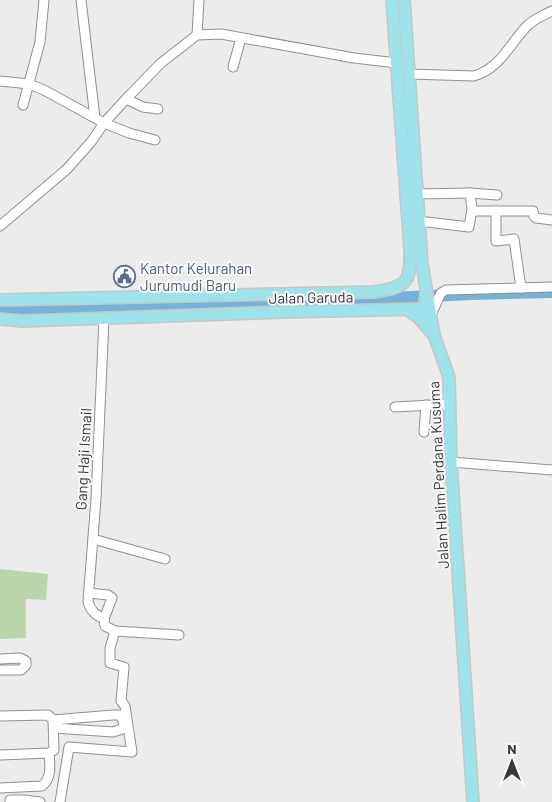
<svg xmlns="http://www.w3.org/2000/svg" width="552" height="802" font-family="Barlow,sans-serif">
<rect width="100%" height="100%" fill="#ececed"/>
<polygon fill="#bcd5ab" points="0,569 48,574 46,600 26,599 26,638 0,639"/>
<g fill="none" stroke-linecap="round" stroke-linejoin="round">
<polyline stroke="#74b2d9" stroke-width="12" points="0,311 136,306 311,302 471,294 552,292"/>
<defs>
<g id="minor">
<polyline points="81,0 95,118"/>
<polyline points="197,35 199,0"/>
<polyline points="233,67 241,38"/>
<path d="M409 74 474 76C501 68 510 43 528 25 534 19 544 15 552 11"/>
<polyline points="0,81 29,84 44,90 104,123 129,133 155,140"/>
<polyline points="126,99 143,107 158,109"/>
<polyline points="23,105 40,42 44,0"/>
<polyline points="417,194 470,193 497,195"/>
<polyline points="472,211 533,211 534,216 536,218 552,220"/>
<polyline points="496,211 496,241 514,239 521,288"/>
<polyline points="419,223 427,222 469,227 472,209 470,193"/>
<polyline points="0,226 67,169 91,142 104,123 126,99 161,63 197,35 221,34 354,58 397,63"/>
<polyline points="431,315 441,293 446,290 552,287"/>
<path d="M104 319 96 499 88 601C90 611 96 615 104 619"/>
<polyline points="395,407 450,404"/>
<polyline points="424,432 426,405"/>
<polyline points="451,462 552,470"/>
<polyline points="93,539 165,559"/>
<polyline points="89,593 108,595 112,598 104,619 105,626 115,631 179,635"/>
<polyline points="0,659 20,658 26,661 26,665 21,670 0,670"/>
<polyline points="0,716 48,715 53,720 54,750 49,753 0,755"/>
<polyline points="53,720 113,715 120,715 124,723 122,729 113,732 54,728"/>
<path d="M0 788 42 786C52 778 50 765 49 753"/>
<polyline points="10,802 10,800 24,800 40,802"/>
<polyline points="60,802 69,747 132,752 125,706 121,701 124,667 110,663 110,648 115,631"/>
</g>
<g id="major">
<polyline points="404,0 422,264 434,335 449,377 451,462 473,802"/>
<path d="M0 300 374 292C408 287 411 282 410 249L392 0"/>
<polyline points="408,310 418,317 433,334"/>
<polyline points="0,319 23,321 285,312 419,309 424,307 426,294"/>
</g>
</defs>
<use href="#minor" stroke="#909091" stroke-width="11"/>
<use href="#major" stroke="#c7c7c8" stroke-width="14"/>
<use href="#minor" stroke="#fff" stroke-width="9"/>
<use href="#major" stroke="#9ee2ea" stroke-width="11"/>
</g>
<defs>
<symbol id="civic-ring" viewBox="-11 -11 22 22"><circle r="9.5" fill="#f9f9fb" stroke="#5c6f8a" stroke-width="1.5"/><path d="M-.6-6.5H3V-4.5H.6V-3L4-1V1h2V6H-6V1h2V-1L-.6-3ZM-1.2 2.5V6h2.4V2.5Z" fill="#5c6f8a"/></symbol>
</defs>
<g fill-rule="evenodd">
<use href="#civic-ring" x="112" y="264" width="25" height="25"/>
</g>
<g text-anchor="middle" dominant-baseline="central" stroke-width="4" stroke-linejoin="round" paint-order="stroke">
<g font-size="15" fill="#4e5e75" stroke="#f9f9fb" text-anchor="start">
<text x="140" y="268">Kantor Kelurahan<tspan x="140" dy="17">Jurumudi Baru</tspan></text>
</g>
<g font-size="15" fill="#383839" stroke="#f9f9fb">
<text transform="translate(311 297) rotate(-1)">Jalan Garuda</text>
<text transform="translate(83 459) rotate(-87)">Gang Haji Ismail</text>
<text transform="translate(438 475) rotate(-93)">Jalan Halim Perdana Kusuma</text>
</g>
</g>
<g transform="translate(512 762)" stroke="#f9f9fb" stroke-width="4" paint-order="stroke">
<path d="M0-4L9 19L0 12L-9 19Z" fill="#383839"/>
<text y="-8" font-size="14" font-weight="bold" text-anchor="middle" fill="#383839">N</text>
</g>
</svg>
